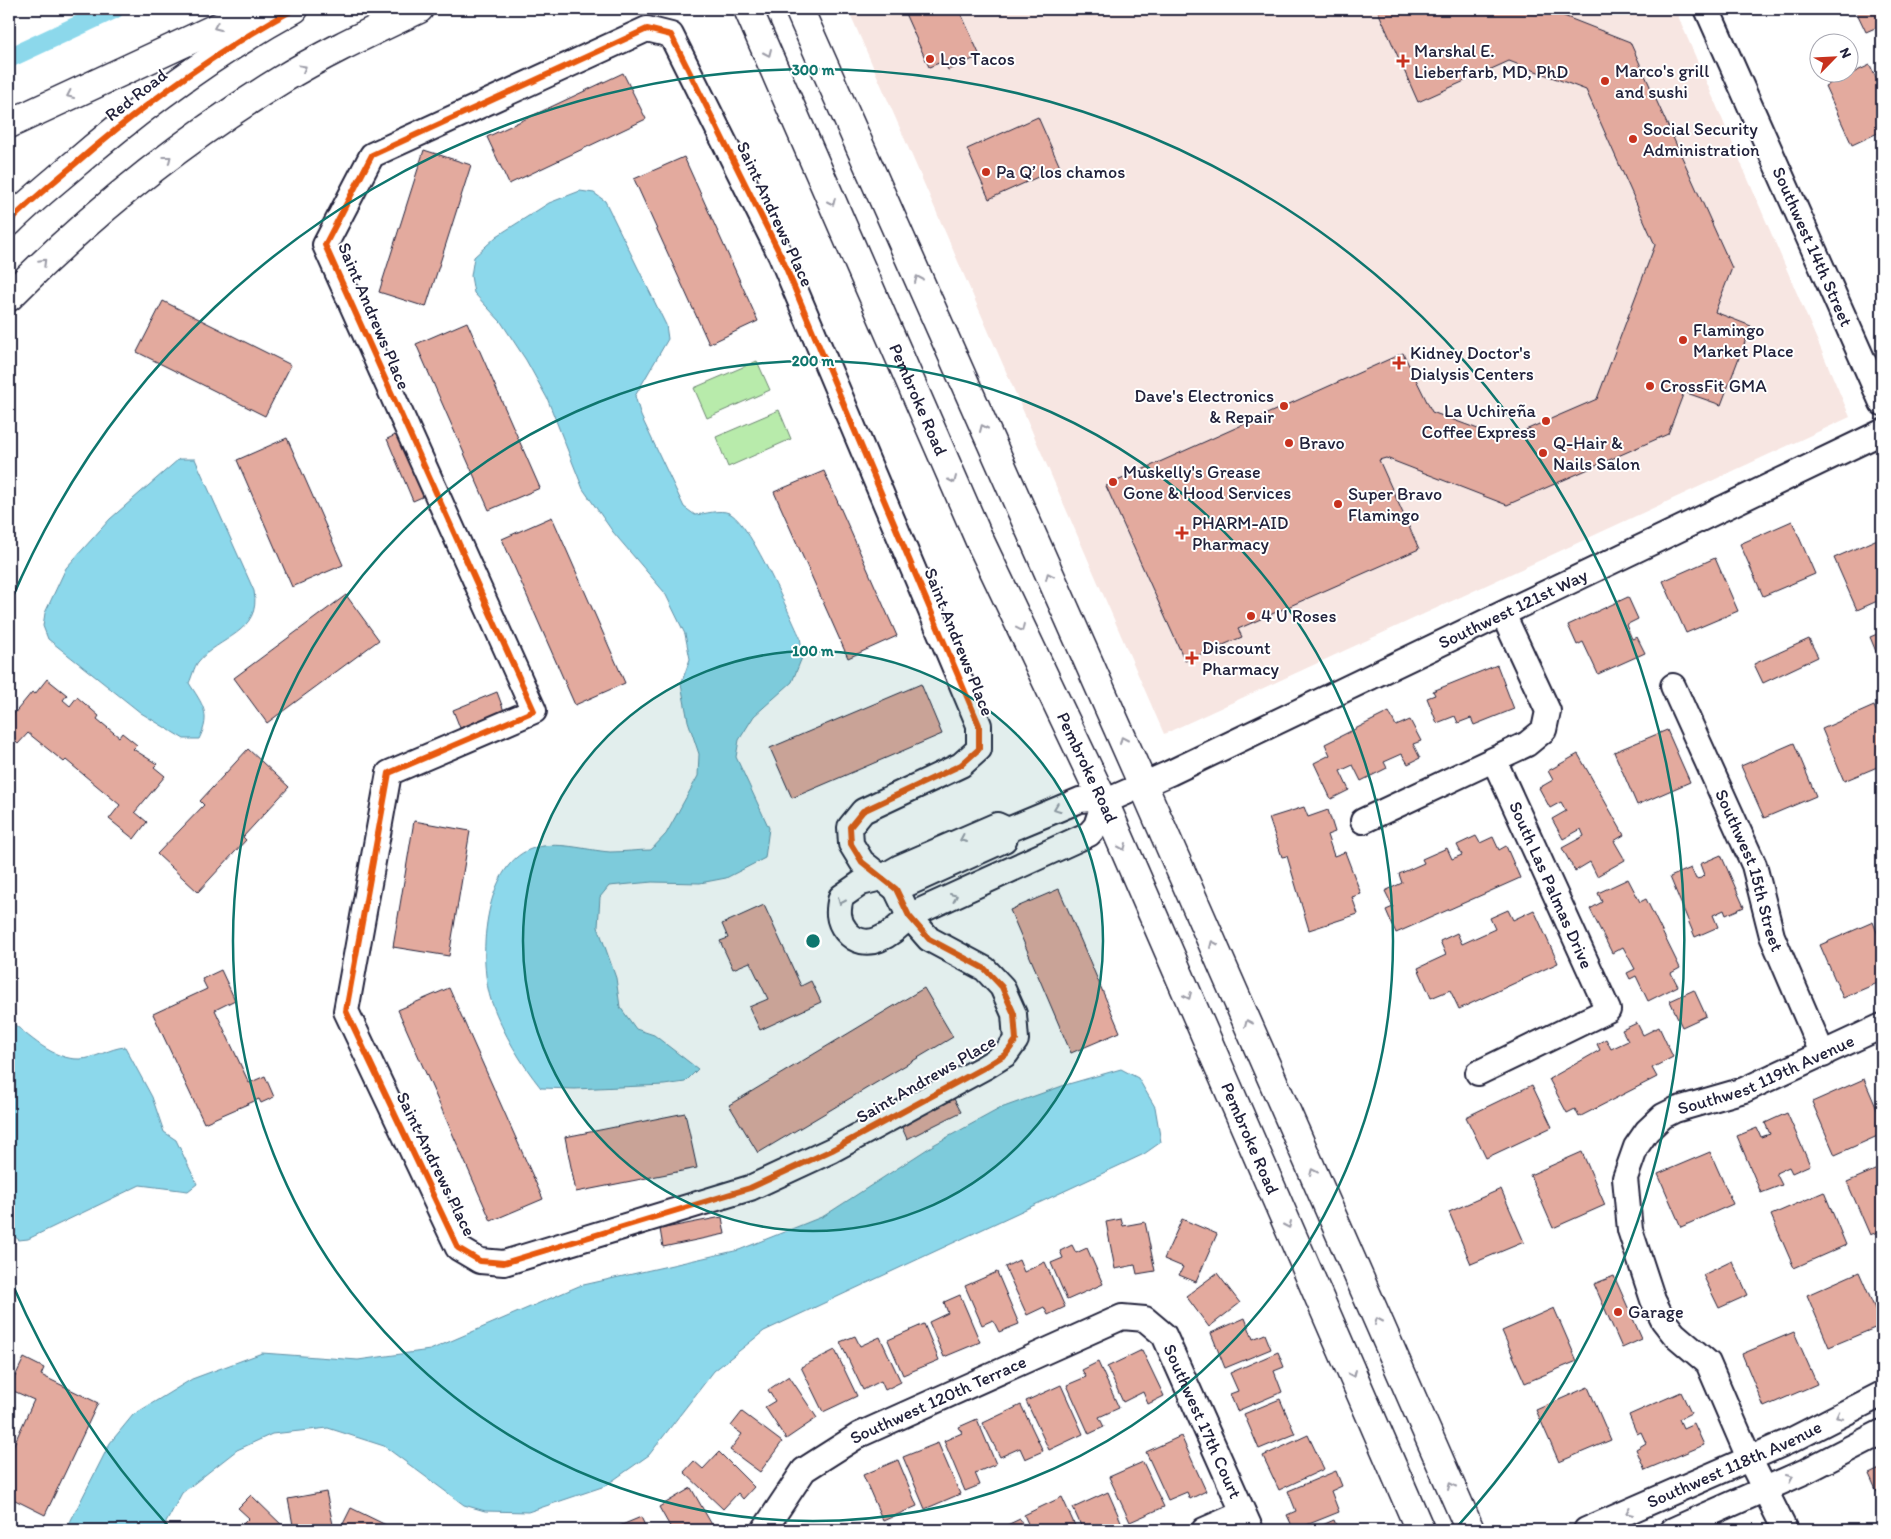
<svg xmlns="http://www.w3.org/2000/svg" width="1891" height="1539" font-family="Itim,sans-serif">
<rect width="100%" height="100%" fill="#fff"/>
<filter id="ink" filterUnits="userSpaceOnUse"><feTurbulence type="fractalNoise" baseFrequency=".02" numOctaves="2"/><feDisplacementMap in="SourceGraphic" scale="10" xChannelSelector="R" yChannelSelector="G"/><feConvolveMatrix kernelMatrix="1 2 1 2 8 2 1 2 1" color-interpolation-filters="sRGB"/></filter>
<g filter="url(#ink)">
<polygon fill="#f7e6e2" points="848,9 1675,9 1850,417 1164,734"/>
<g fill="#b8ebab" stroke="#6d8673">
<polygon points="757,361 770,390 707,418 694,388"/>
<polygon points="779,410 791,439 728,467 716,437"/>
</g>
<g fill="#8cd8eb" stroke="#628fa5">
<path d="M580 191 594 193 605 201 666 325 668 339 635 396 641 416 684 507 695 515C705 514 720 509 729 513 750 522 788 612 800 637L803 655 792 682 754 716 739 740 736 757 769 828 765 858 726 878 700 883 652 882 609 886 600 897 598 927 616 978 620 1007 636 1029 654 1035 698 1069 685 1082 664 1085 575 1089 541 1088C521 1063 503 1033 492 1003 477 962 483 866 531 849 556 840 584 850 610 852 623 852 638 850 651 850L666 834 698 776 699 754 688 721 681 684 690 659 685 634 665 593 613 532 583 489 547 398 526 360 501 322 474 293 471 276 474 257 497 236 549 203Z"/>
<path d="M179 459H195L254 591C262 633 218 637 198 662 194 667 192 677 189 683 202 704 212 714 199 739H184L141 713 48 639 43 626 45 613 66 568 110 519Z"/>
<path d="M9 1020C29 1036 53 1060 80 1059 95 1059 110 1048 125 1047L152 1097 164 1132 176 1140 197 1184 188 1191 140 1185 28 1239 19 1240 9 1232Z"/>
<polygon points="1121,1069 1138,1078 1155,1107 1161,1142 1144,1154 764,1331 714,1371 649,1455 605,1486 528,1512 485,1511 464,1505 384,1446 328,1428 272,1434 237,1450 182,1493 162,1530 66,1530 110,1443 133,1415 192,1379 262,1353 358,1360 430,1350 579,1286 739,1250 824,1216 935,1144 1001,1108 1065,1085"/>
</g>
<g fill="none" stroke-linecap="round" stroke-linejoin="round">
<polyline stroke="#8cd8eb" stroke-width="20" points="9,58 114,9"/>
</g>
<g fill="#e3aa9e" stroke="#22223b">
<polygon points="903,9 959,9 980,56 948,70 944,61 929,67"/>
<polygon points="1377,9 1546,9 1630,42 1732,268 1715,312 1751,326 1721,405 1684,392 1668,434 1507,505 1386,458 1379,460 1419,549 1238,629 1242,637 1185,661 1106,486 1403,353 1432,412 1505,439 1546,421 1597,399 1655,245 1586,90 1509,61 1418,102"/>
<polygon points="1855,9 1882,9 1882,25 1866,32"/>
<polygon points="1870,65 1882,91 1882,131 1852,145 1825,86"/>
<polygon points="623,73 646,119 509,184 487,137"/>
<polygon points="1038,117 1060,167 989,199 967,149"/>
<polygon points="424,150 471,165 426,307 379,292"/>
<polygon points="684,157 758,321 709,344 634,179"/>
<polygon points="163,301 291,365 265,416 137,352"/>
<polygon points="467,322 540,488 489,510 416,344"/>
<polygon points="402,432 429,494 413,501 387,439"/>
<polygon points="287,438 343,565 292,587 237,460"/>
<polygon points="824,471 897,636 848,658 774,492"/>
<polygon points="552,517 625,683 575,705 502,539"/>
<polygon points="1792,521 1815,574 1763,596 1740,544"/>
<polygon points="1882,537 1882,599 1857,610 1834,558"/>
<polygon points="1715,558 1738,611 1686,633 1663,581"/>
<polygon points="346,595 379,640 267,723 234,678"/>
<polygon points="1628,597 1638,619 1626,625 1632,639 1637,637 1645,653 1598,674 1583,642 1577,645 1568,625"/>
<polygon points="1882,632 1882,666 1870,637"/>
<polygon points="1809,639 1818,657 1763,683 1754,664"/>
<polygon points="1497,665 1514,709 1474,725 1471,718 1458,723 1455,716 1437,723 1427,698 1435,695 1433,691"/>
<polygon points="47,679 67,695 63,700 70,706 77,697 99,716 97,719 119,737 122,733 137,745 133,749 157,764 154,767 165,776 135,812 147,822 134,839 109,819 120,805 66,760 64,762 28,733 18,744 9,736 9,712 13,715 32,692 35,694"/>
<polygon points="921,684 942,734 792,798 770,748"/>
<polygon points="497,692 504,711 460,728 453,710"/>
<polygon points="1874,706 1882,726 1882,765 1844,781 1822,729"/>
<polygon points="1389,712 1396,726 1410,720 1421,741 1413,744 1420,758 1408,764 1402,754 1384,762 1387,768 1361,781 1353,765 1340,771 1349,790 1331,799 1314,763 1330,755 1325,744"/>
<polygon points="1667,730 1690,782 1637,805 1614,752"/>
<polygon points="1794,743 1816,796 1764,818 1741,766"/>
<polygon points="248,749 289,787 243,837 246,840 198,892 157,854 204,805 200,801"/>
<polygon points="1578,754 1624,835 1614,841 1625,860 1597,876 1590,862 1575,871 1562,848 1584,836 1581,829 1563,839 1552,819 1566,811 1561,802 1550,808 1539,788 1553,780 1548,771"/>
<polygon points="1304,807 1308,817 1328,810 1335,832 1327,835 1334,856 1345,852 1361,894 1352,897 1358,914 1309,930 1287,856 1282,857 1269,818"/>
<polygon points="414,821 470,831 449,956 393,947"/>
<polygon points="1476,836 1480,843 1493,837 1499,850 1506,846 1520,878 1396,933 1386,910 1393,907 1385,891 1402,883 1399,874 1424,863 1422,859 1447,848 1452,859 1462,855 1457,845"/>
<polygon points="1721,855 1744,907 1726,915 1724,910 1713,915 1718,927 1695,937 1670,877 1691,868 1696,879 1701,878 1704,875 1700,864"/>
<polygon points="1628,879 1640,902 1646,899 1680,968 1671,973 1678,986 1648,1001 1636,976 1630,979 1627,973 1635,969 1623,947 1612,953 1590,909 1602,902 1598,893"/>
<polygon points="1059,889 1120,1032 1071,1053 1010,910"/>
<polygon points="764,905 801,986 811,981 821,1002 760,1030 749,1007 768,999 750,962 733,969 720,941 728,938 722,924"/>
<polygon points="1508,910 1513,920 1534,910 1558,963 1459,1009 1450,990 1431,998 1418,968 1446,955 1440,941 1457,933 1462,944 1495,929 1490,918"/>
<polygon points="1873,922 1882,945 1882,981 1843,998 1820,945"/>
<polygon points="221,970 235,1000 215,1010 249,1083 265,1076 274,1097 261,1103 259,1099 204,1123 153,1014 207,989 202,979"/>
<polygon points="449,988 543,1199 491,1221 398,1010"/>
<polygon points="924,988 953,1037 758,1153 729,1105"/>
<polygon points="1694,990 1706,1016 1682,1027 1670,1001"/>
<polygon points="1637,1023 1643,1035 1659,1027 1673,1057 1652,1068 1657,1077 1579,1117 1575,1109 1567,1113 1549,1079 1600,1050 1597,1044 1606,1039 1611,1049 1628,1041 1622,1030"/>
<polygon points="1864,1079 1882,1121 1882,1134 1835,1155 1812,1102"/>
<polygon points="1532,1085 1552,1127 1486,1158 1466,1117"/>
<polygon points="953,1097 961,1112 907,1139 900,1123"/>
<polygon points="685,1113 697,1168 576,1192 565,1137"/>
<polygon points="1787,1113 1810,1165 1792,1173 1789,1167 1776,1173 1782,1185 1761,1193 1737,1136 1757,1128 1761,1137 1770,1134 1765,1123"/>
<polygon points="1582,1152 1605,1205 1553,1228 1530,1175"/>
<polygon points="1710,1152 1733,1204 1681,1227 1658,1174"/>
<polygon points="1882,1167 1882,1230 1870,1235 1847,1182"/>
<polygon points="1501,1189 1524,1242 1471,1264 1449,1212"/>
<polygon points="1824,1192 1846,1245 1794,1268 1771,1215"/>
<polygon points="722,1217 725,1234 663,1247 660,1229"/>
<polygon points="1121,1219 1123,1226 1145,1222 1155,1271 1137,1274 1135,1265 1115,1269 1106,1222"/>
<polygon points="1182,1219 1217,1234 1196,1282 1179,1275 1183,1267 1164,1259"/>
<polygon points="1072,1245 1076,1253 1087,1248 1103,1284 1067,1300 1051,1263 1063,1258 1060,1251"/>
<polygon points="1019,1260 1024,1272 1045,1262 1065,1307 1048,1315 1044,1307 1027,1315 1005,1267"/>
<polygon points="1732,1261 1748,1295 1719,1308 1703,1275"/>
<polygon points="997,1272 1019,1324 999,1332 993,1320 982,1325 965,1286"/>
<polygon points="1859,1272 1882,1325 1829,1347 1807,1295"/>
<polygon points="1217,1273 1240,1303 1209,1327 1186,1296"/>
<polygon points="1614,1276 1642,1339 1622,1348 1594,1284"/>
<polygon points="960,1295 980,1342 944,1357 929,1322 948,1313 944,1302"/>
<polygon points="1554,1308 1577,1361 1525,1383 1502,1331"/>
<polygon points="1245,1318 1253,1339 1265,1334 1271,1349 1225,1368 1211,1333"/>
<polygon points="924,1324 939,1360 903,1375 888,1340"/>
<polygon points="1794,1332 1817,1384 1764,1407 1742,1354"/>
<polygon points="855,1336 860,1346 880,1337 901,1382 885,1390 881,1381 863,1390 840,1342"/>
<polygon points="835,1350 857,1396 823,1412 801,1367"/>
<polygon points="1142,1350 1164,1396 1148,1404 1143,1392 1123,1402 1107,1367"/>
<polygon points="1278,1352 1284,1367 1274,1371 1282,1392 1237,1411 1230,1394 1238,1391 1230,1373"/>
<polygon points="24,1358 44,1368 41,1375 98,1403 45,1515 9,1497 9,1455 34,1400 9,1389"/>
<polygon points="1098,1362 1119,1408 1099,1417 1104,1427 1089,1434 1067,1385 1086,1377 1082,1370"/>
<polygon points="789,1376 817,1418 786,1439 765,1407 775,1401 768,1390"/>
<polygon points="1061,1385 1083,1434 1049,1450 1026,1401"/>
<polygon points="1588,1387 1611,1440 1559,1462 1536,1410"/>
<polygon points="1681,1392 1691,1413 1679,1419 1683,1428 1694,1423 1704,1445 1645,1470 1636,1449 1646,1443 1641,1432 1637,1434 1629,1415"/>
<polygon points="1280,1399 1295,1434 1259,1449 1244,1414"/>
<polygon points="1021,1405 1043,1451 1025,1459 1020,1448 1000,1457 983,1423"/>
<polygon points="742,1412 782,1442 760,1472 730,1450 742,1434 731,1426"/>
<polygon points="977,1419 996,1464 975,1473 980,1485 965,1491 944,1441 962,1433 959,1427"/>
<polygon points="1308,1435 1324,1469 1279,1490 1263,1456"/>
<polygon points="1181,1436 1206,1491 1190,1499 1187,1492 1168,1500 1146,1452"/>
<polygon points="938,1443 960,1494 925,1509 903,1457"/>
<polygon points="719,1452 754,1487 743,1499 738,1493 723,1509 684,1472 694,1461 703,1469"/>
<polygon points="898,1460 917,1506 883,1521 863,1475"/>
<polygon points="1143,1462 1164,1507 1130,1522 1109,1477"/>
<polygon points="1882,1468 1882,1490 1877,1492 1869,1474"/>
<polygon points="1336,1471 1342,1486 1331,1491 1339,1512 1294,1530 1287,1515 1296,1511 1288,1491"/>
<polygon points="691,1488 715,1530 672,1530 659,1507"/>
<polygon points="326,1492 334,1529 294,1530 288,1499"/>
<polygon points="1108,1492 1123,1526 1113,1530 1083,1530 1073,1508"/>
<polygon points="251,1495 287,1530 237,1530 249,1518 238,1508"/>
<polygon points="1062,1497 1077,1530 1031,1530 1024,1515"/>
<polygon points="351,1508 386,1525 383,1530 340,1530"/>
<polygon points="641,1517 647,1530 610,1530"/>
<polygon points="1020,1519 1025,1530 1007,1530 1005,1526"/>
<polygon points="1334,1520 1338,1530 1311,1530"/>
</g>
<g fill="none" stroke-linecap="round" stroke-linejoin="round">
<defs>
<g id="minor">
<path id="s1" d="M1707 9 1882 403"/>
<polygon points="647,29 671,35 781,256 979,725 979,749 961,765 863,811 850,827 851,844 862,862 896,889 909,916 929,939 985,969 1002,987 1014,1014 1016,1040 1006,1054 985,1067 832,1150 750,1188 504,1263 480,1261 458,1248 346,1011 389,773 534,711 325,245 372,155"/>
<path id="s2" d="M1673 686 1754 865 1772 936 1823 1055"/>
<polyline points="1363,821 1527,744 1544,730 1548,711 1503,614"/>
<path d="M1008 830 997 825 900 867 881 878 861 883 841 897C838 910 837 920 846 931 866 955 893 934 909 916L1089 834 1096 826 1104 802"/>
<path id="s3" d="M896 889 1004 840 1008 830 1080 800 1090 799 1104 802 1170 773 1882 432"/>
<polyline points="1478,1073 1608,1010 1494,760"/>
<path id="s4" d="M764 1530 804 1470 859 1435 1122 1317 1145 1319 1164 1335 1251 1530"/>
<polyline points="1204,1530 1243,1513"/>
<path id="s5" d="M1586 1530 1792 1440 1882 1394"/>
<polyline points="1673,1530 1806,1471 1882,1432"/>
<path id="s6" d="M1785 1530 1749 1458 1708 1363 1674 1334 1663 1320 1653 1300 1630 1230 1625 1178 1636 1147 1647 1131 1663 1116 1675 1110 1744 1090 1882 1026"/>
</g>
<g id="major">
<path id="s7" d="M748 9 979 539 1104 802 1420 1530"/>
<polyline points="799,9 1143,785 1470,1530"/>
<polyline points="9,124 218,27 262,9"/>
</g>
<g id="highway">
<path d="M9 222C28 203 49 186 69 169 139 108 212 54 294 9"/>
<path d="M9 297C90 215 183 140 281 80 325 53 373 31 419 9"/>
</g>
</defs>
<use href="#minor" stroke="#22223b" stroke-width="28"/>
<use href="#major" stroke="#22223b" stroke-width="31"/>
<use href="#highway" stroke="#22223b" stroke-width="31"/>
<use href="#minor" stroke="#fff" stroke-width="24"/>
<use href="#major" stroke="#fff" stroke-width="28"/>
<use href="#highway" stroke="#fff" stroke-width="28"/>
<defs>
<g id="cycleway">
<polygon points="647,29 671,35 781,256 979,725 979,749 961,765 863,811 850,827 851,844 862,862 896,889 909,916 929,939 985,969 1002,987 1014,1014 1016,1040 1006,1054 985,1067 832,1150 750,1188 504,1263 480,1261 458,1248 346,1011 389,773 534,711 325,245 372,155"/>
<path d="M9 222C28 203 49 186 69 169 139 108 212 54 294 9"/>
</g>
</defs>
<use href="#cycleway" stroke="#fff" stroke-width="9"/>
<use href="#cycleway" stroke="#e8590c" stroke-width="6"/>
</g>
<defs><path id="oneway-chevron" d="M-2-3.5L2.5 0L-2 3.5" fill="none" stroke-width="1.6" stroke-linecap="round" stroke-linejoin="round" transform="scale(1.25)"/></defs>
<g stroke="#9c9ca7">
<use href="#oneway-chevron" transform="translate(217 27) rotate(157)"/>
<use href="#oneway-chevron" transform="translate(768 53) rotate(66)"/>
<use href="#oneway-chevron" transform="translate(303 68) rotate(-29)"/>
<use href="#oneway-chevron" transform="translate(70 95) rotate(155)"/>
<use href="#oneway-chevron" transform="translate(168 159) rotate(-38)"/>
<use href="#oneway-chevron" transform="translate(832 202) rotate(66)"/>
<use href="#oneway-chevron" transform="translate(43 262) rotate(-45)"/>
<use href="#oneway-chevron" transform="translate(918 279) rotate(-114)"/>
<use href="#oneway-chevron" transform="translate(983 428) rotate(-114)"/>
<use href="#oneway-chevron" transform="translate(953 480) rotate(66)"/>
<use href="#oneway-chevron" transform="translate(1049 576) rotate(-114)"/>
<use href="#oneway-chevron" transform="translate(1021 628) rotate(65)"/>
<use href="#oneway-chevron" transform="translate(1123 740) rotate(-114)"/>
<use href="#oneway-chevron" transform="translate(1057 808) rotate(159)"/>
<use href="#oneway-chevron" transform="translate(963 839) rotate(156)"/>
<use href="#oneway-chevron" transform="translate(1123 847) rotate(66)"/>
<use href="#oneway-chevron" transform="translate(954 897) rotate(-24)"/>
<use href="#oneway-chevron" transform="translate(841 901) rotate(114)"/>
<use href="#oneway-chevron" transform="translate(1213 944) rotate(-114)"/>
<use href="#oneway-chevron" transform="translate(1188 996) rotate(66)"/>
<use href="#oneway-chevron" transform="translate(1248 1023) rotate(-114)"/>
<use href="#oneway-chevron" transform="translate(1313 1172) rotate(-114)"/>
<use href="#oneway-chevron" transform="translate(1288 1225) rotate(66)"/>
<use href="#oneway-chevron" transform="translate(1378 1321) rotate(-114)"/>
<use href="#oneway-chevron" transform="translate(1353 1374) rotate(66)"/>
<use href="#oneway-chevron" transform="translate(1839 1416) rotate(153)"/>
<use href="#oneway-chevron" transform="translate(1790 1478) rotate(-24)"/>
<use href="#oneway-chevron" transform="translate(1451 1486) rotate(-114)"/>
<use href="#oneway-chevron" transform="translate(1629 1512) rotate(156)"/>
</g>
</g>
<circle cx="813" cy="941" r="290" fill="#0f766e" fill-opacity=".12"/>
<g fill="none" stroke="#0f766e" stroke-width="2.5">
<circle cx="813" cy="941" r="290"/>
<circle cx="813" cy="941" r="580"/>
<path d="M171 1529A871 871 0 0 1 11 1281M11 601A871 871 0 1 1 1455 1529"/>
</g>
<g fill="#c8321e" stroke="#fff" stroke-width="2">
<circle cx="930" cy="59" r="5"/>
<path d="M1400.5 53.5h5v5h5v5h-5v5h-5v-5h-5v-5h5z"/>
<circle cx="1605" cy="81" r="5"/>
<circle cx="1633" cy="139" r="5"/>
<circle cx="986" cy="172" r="5"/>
<circle cx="1683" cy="340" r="5"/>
<path d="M1396.5 355.5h5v5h5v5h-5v5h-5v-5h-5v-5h5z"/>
<circle cx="1650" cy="386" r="5"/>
<circle cx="1284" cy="406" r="5"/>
<circle cx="1546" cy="421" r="5"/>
<circle cx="1289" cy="443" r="5"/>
<circle cx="1543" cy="453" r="5"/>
<circle cx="1113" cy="482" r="5"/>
<circle cx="1338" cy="504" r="5"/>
<path d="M1179.5 525.5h5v5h5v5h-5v5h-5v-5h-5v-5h5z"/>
<circle cx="1251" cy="616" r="5"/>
<path d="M1189.5 650.5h5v5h5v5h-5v5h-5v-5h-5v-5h5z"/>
<circle cx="1618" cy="1312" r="5"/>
</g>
<g text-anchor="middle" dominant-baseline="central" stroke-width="4" stroke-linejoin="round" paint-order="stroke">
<g font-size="18" fill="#22223b" stroke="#fff" text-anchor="start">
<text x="1414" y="51">Marshal E.<tspan x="1414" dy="21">Lieberfarb, MD, PhD</tspan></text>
<text x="940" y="59">Los Tacos</text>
<text x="1615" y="71">Marco's grill<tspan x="1615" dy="21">and sushi</tspan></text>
<text x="1643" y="129">Social Security<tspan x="1643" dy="21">Administration</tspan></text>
<text x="996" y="172">Pa Q’ los chamos</text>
<text x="1693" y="330">Flamingo<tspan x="1693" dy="21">Market Place</tspan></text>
<text x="1410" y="353">Kidney Doctor's<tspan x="1410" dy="21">Dialysis Centers</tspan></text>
<text x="1660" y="386">CrossFit GMA</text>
<text x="1274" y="396" text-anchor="end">Dave's Electronics<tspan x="1274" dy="21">&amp; Repair</tspan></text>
<text x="1536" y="411" text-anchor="end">La Uchireña<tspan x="1536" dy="21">Coffee Express</tspan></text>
<text x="1299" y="443">Bravo</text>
<text x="1553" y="443">Q-Hair &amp;<tspan x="1553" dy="21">Nails Salon</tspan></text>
<text x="1123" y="472">Muskelly's Grease<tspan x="1123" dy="21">Gone &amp; Hood Services</tspan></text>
<text x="1348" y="494">Super Bravo<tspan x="1348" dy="21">Flamingo</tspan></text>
<text x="1192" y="523">PHARM-AID<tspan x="1192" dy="21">Pharmacy</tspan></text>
<text x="1261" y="616">4 U Roses</text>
<text x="1202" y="648">Discount<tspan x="1202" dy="21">Pharmacy</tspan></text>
<text x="1628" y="1312">Garage</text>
</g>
<g font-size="18" fill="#22223b" stroke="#fff">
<text transform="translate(136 95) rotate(-38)">Red Road</text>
<text transform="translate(775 214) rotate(65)">Saint Andrews Place</text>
<text stroke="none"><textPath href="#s1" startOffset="260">Southwest 14th Street</textPath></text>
<text transform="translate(374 316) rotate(67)">Saint Andrews Place</text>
<text stroke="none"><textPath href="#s7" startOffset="426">Pembroke Road</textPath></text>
<text stroke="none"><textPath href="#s3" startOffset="684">Southwest 121st Way</textPath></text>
<text transform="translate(959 642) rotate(68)">Saint Andrews Place</text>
<text stroke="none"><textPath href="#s7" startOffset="831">Pembroke Road</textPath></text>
<text stroke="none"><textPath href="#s2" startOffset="200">Southwest 15th Street</textPath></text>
<text transform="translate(1551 885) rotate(66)">South Las Palmas Drive</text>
<text stroke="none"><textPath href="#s6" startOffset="580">Southwest 119th Avenue</textPath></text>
<text transform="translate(926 1079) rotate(-30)">Saint Andrews Place</text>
<text stroke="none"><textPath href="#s7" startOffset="1236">Pembroke Road</textPath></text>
<text transform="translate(436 1164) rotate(64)">Saint Andrews Place</text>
<text stroke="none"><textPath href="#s4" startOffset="224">Southwest 120th Terrace</textPath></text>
<text stroke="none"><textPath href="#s4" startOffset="568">Southwest 17th Court</textPath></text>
<text stroke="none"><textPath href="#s5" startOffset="162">Southwest 118th Avenue</textPath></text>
</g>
</g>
<circle cx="813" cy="941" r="8" fill="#0f766e" stroke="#fff" stroke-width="2.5"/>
<g font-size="15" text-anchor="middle" font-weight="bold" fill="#0f766e" stroke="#fff" stroke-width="4" stroke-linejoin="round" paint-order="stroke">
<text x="813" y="75">300 m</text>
<text x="813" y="366">200 m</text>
<text x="813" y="656">100 m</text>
</g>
<rect width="1891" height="1539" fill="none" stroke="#fff" stroke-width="30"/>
<rect x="15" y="15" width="1861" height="1509" fill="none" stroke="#22223b" stroke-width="2" filter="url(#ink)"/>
<g transform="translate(1834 58) rotate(66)"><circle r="24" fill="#ffffff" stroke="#a7a7b1"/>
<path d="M0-4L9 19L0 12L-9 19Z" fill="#c8321e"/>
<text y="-8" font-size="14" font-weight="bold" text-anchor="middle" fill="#22223b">N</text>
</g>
</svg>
